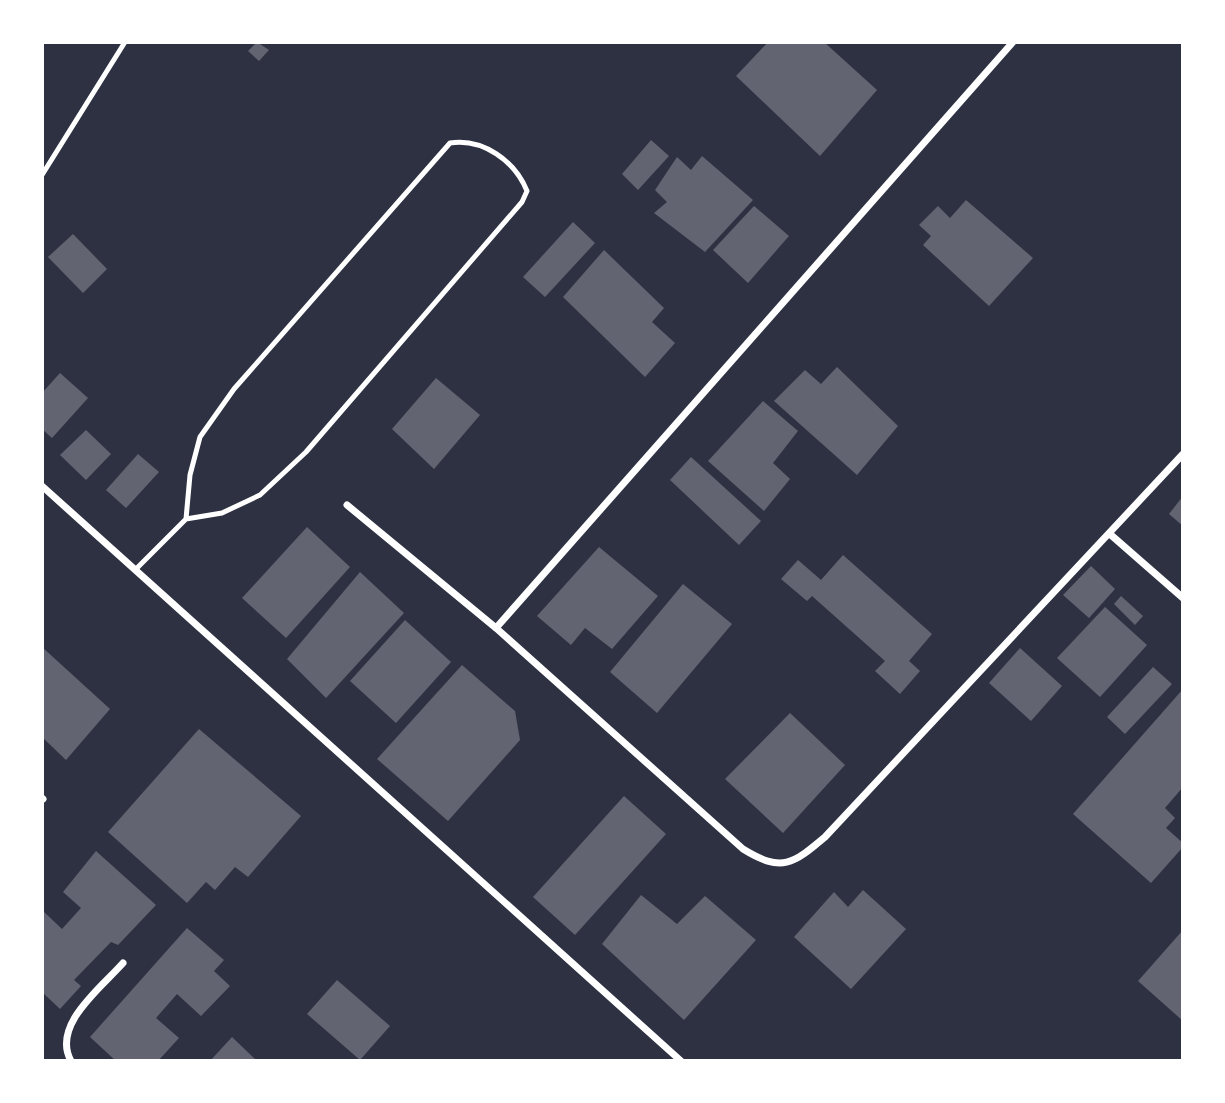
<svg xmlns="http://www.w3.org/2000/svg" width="1225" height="1103" font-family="'PT Sans',sans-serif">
<rect width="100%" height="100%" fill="#2d3142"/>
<g fill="#626471">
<polygon points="257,42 269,50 259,61 248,51"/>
<polygon points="768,42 824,42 877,90 820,156 736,76"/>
<polygon points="651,140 669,156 638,190 622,174"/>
<polygon points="702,156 753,200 705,252 654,213 667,202 655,190 677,157 691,170"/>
<polygon points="966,200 1033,258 989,306 923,245 931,236 919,225 938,206 950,218"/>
<polygon points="754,206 789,236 748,283 713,250"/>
<polygon points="573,222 595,243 545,297 523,277"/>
<polygon points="73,234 107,269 83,293 48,257"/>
<polygon points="604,250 664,308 652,322 675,343 645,377 563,297"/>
<polygon points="837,367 898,426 857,475 774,401 805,370 821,384"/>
<polygon points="60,373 88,398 52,438 42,429 42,393"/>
<polygon points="436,378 480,415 434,469 392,429"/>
<polygon points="763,401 798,431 773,463 790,479 764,511 708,461"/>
<polygon points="86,430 111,454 86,480 60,455"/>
<polygon points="138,454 159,472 126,508 106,490"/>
<polygon points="691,457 761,521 739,545 670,480"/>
<polygon points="1183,496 1183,526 1169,514"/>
<polygon points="307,527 350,567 286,638 242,598"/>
<polygon points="599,547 658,596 612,649 585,628 571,645 537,616"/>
<polygon points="843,555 932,634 909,661 920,671 900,694 875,671 885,661 812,596 807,601 781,579 798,560 821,580"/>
<polygon points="1091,566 1115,589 1089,618 1063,595"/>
<polygon points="360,572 404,613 326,698 287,659"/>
<polygon points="683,584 732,624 657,713 610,672"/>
<polygon points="1121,596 1143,616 1135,625 1114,604"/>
<polygon points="1105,607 1147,645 1100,697 1057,658"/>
<polygon points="405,620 451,662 396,723 350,681"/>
<polygon points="42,647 110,709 66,760 42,737"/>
<polygon points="1020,648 1062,686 1031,721 989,683"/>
<polygon points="462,665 515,711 520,740 448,821 377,759"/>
<polygon points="1153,667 1172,684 1125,734 1107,717"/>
<polygon points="1183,689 1183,787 1165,808 1175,818 1166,828 1183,843 1183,847 1151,883 1073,814"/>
<polygon points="790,713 845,765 783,833 725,779"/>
<polygon points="199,729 301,816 248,877 235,867 215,890 206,882 187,903 108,832"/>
<polygon points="624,796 666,834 575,935 533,897"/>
<polygon points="96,851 156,905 118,945 111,942 74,980 81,986 60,1009 42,992 42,910 62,929 81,908 63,892"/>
<polygon points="863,890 906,929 851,989 794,937 834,892 848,907"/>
<polygon points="641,895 677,924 705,896 756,940 684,1020 602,944"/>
<polygon points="187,928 224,960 214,971 230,986 201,1016 177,994 156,1018 179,1038 158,1061 116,1061 90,1037"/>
<polygon points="1183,930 1183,1021 1138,981"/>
<polygon points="337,980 390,1026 360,1060 307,1014"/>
<polygon points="232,1037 257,1061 210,1061"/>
</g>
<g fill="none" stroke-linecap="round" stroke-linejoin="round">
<g stroke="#fff" stroke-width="5">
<polyline points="42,175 125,42"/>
<path d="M135 570 186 519 222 513 260 495 306 452 522 202 527 191C515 161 483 138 450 143L234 389 200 437 190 475 186 519"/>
</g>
<g stroke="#fff" stroke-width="7">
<polyline points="42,486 681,1061"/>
<path d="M347 505 496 628 743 849C782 873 793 864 825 837L1183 454"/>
<polyline points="1111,535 1183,598"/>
<polyline points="496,628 1013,42"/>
<polyline points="42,798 43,799"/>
<path d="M71 1061C51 1025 102 987 123 963"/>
</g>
</g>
<rect width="1225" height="1103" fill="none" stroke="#ffffff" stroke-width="88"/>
</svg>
